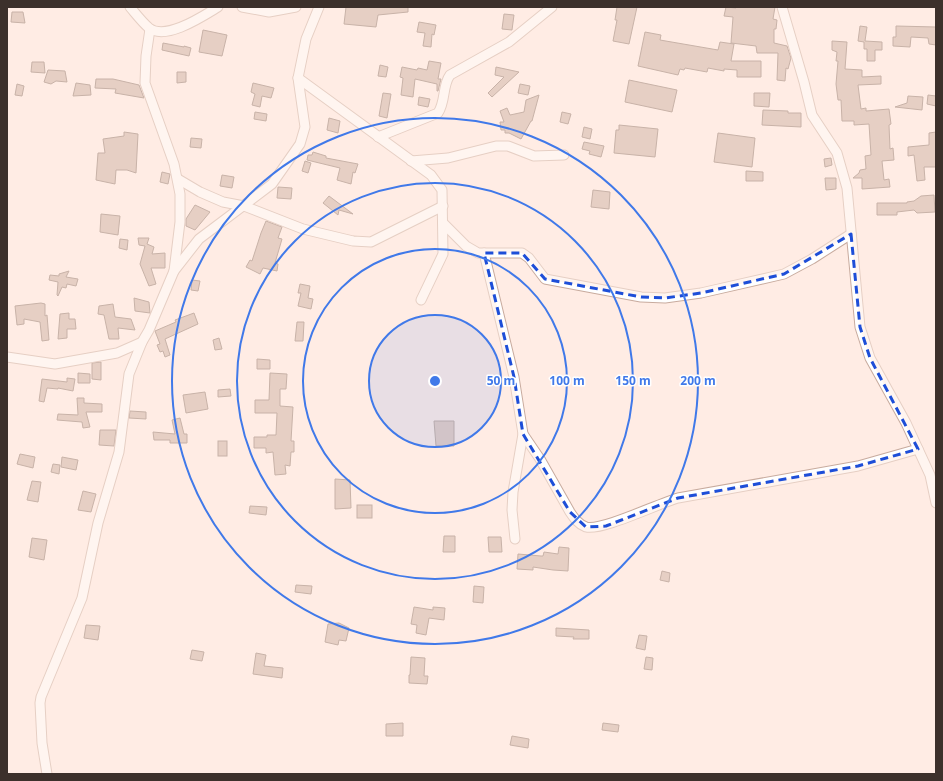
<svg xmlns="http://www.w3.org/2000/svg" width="943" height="781" font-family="'Noto Sans',sans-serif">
<rect width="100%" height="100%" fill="#ffece4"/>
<g fill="#c7aa9d" stroke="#866c60">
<polygon points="346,7 408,7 408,12 378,15 376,27 344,24"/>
<polygon points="617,7 637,7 629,44 613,41 617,20 615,20"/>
<polygon points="726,7 736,8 736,7 775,7 773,19 777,20 776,29 774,29 774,43 787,46 791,58 788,69 786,68 785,81 777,80 778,53 757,53 756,46 731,43 733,17 724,16"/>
<polygon points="12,12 23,12 25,23 11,22"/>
<polygon points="504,14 514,15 512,30 502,29"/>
<polygon points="419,22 436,25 434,35 432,34 431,47 423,46 425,33 417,32"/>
<polygon points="860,26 867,27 865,41 882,42 882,50 875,50 875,61 867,61 867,49 864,49 864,42 858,41"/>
<polygon points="896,26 936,27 936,45 929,44 928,38 911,37 910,47 893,46 893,37 896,37"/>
<polygon points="203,30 227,35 222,56 199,52"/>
<polygon points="645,32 661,35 660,40 718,50 720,42 734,44 731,61 761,61 761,77 737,77 737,70 724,69 724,71 708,68 707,72 685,68 684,70 680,69 678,75 638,66"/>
<polygon points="832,41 847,42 845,69 862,70 862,77 881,76 881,84 858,85 861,109 866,108 866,111 889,109 891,124 889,125 890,149 893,148 894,160 882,161 884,180 889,179 890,187 862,189 862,178 853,178 859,173 860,170 866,169 865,156 871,155 869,124 854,125 854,121 842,121 841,100 838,100 836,84 838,61 836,61 837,52 832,50"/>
<polygon points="163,43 184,47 184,46 191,48 189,56 162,50"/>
<polygon points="429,61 441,63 438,79 441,79 438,91 437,91 437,84 415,79 413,97 401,95 403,78 400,77 402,67 417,70 418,68 427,70"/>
<polygon points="32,62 44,62 45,73 31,72"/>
<polygon points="380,65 388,67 386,77 378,76"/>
<polygon points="496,67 519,72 492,97 488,93 504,77 495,75"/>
<polygon points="48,70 65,71 67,82 56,81 51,84 44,82"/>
<polygon points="177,72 186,72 186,82 177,83"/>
<polygon points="96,79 113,79 139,85 144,98 115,93 116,89 95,88"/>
<polygon points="629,80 677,90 672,112 625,102"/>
<polygon points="76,83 90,85 91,95 73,96"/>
<polygon points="253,83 274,88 271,98 262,96 260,107 252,105 255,94 251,92"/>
<polygon points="17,84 24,86 22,96 15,95"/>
<polygon points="520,84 530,86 528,95 518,93"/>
<polygon points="383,93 391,94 387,118 379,116"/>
<polygon points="754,93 770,93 769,107 754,106"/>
<polygon points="539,95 532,121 531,121 521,139 509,133 505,133 505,130 501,130 500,122 504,122 500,111 507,108 510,115 524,112 526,100"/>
<polygon points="928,95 936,96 936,106 927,104"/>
<polygon points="908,96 923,97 922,110 895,107 907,103"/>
<polygon points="419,97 430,99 428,107 418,105"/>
<polygon points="763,110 788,111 788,113 801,113 801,127 762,125"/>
<polygon points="255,112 267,114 266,121 254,119"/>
<polygon points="562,112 571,114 568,124 560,122"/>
<polygon points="329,118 340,121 338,133 327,130"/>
<polygon points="619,125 658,129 655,157 614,153 616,130 619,130"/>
<polygon points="584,127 592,129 590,139 582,137"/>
<polygon points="124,132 138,134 136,173 127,170 116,170 115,184 96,180 98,153 105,153 103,139 124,136"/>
<polygon points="936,132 936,167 924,167 925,180 917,181 914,155 908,156 908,147 929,145 929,133"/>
<polygon points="718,133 755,138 752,167 714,162"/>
<polygon points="191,138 202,139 201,148 190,147"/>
<polygon points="584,142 604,146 601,157 589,154 590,151 582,149"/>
<polygon points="313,152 326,156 326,158 358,164 355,173 353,172 351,184 337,180 340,168 307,160 308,155 312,155"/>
<polygon points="831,158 832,165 825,167 824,159"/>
<polygon points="305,161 311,163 308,173 302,171"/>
<polygon points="746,171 763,172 763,181 746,181"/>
<polygon points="162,172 170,174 168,184 160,182"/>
<polygon points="222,175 234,177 232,188 220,186"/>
<polygon points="825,178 836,178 836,189 826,190"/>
<polygon points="278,187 292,188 291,199 277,198"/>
<polygon points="593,190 610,192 609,209 591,207"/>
<polygon points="934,195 935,212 917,213 914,210 897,212 897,215 877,215 877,203 907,203 907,202 914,201 921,196"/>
<polygon points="329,196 353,214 339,210 338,215 323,203"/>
<polygon points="195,205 210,212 195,230 186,226 186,219"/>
<polygon points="101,214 120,216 118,235 100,232"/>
<polygon points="266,221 282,227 278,238 282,239 275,263 278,264 277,271 263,268 260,274 246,267 250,260 252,261 261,233"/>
<polygon points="138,238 149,238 147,244 154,247 152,254 165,253 165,268 151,268 156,284 149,286 140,264 145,246 139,245"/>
<polygon points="120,239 128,240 127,250 119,248"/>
<polygon points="69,271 66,277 78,279 76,286 67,284 66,288 62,287 58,296 57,295 58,282 49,280 50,275 59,276 59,274"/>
<polygon points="192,280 200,281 198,291 191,290"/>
<polygon points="300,284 310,286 308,298 313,299 311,309 298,306 301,293 298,293"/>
<polygon points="134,298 149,302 150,313 135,311"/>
<polygon points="41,303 45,304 45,316 47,315 49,340 42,341 40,322 24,319 24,324 17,325 15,306"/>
<polygon points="113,304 115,317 131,319 135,330 118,328 119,339 109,339 104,315 98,314 99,306"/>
<polygon points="69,313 69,319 75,319 76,329 67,329 67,338 58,339 60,314"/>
<polygon points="194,313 198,324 165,339 170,355 165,357 163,351 160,352 157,345 160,344 155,331 176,322 175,320"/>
<polygon points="297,322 304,322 303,341 295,341"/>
<polygon points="219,338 222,349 215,350 213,340"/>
<polygon points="257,359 270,360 270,369 257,369"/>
<polygon points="101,362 101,380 92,379 92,363"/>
<polygon points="78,373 90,374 90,383 78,383"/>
<polygon points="270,373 287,374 286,389 280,389 280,406 293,407 291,441 294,441 294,452 291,452 290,466 285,465 286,474 275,475 273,452 266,453 266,448 254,448 254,437 267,437 267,435 276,435 277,413 255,413 255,400 269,400"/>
<polygon points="67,378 75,379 73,391 58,388 58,389 47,388 44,402 39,401 42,379 67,382"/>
<polygon points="230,389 231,396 218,397 218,390"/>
<polygon points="205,392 208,409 186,413 183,395"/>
<polygon points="77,398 84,398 84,403 102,404 102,412 86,412 90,427 83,428 82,422 57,420 58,414 78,415"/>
<polygon points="130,411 146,412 146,419 129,418"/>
<polygon points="180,418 184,434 187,434 187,443 170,443 170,440 154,440 153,432 175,434 172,420"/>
<polygon points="434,421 454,421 454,446 436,446"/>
<polygon points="100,430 116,430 114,446 99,445"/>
<rect x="218" y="441" width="9" height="15"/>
<polygon points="20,454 35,457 33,468 17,464"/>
<polygon points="62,457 78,460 76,470 61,467"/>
<polygon points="53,464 60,465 59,474 51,472"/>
<polygon points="335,479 350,480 351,508 335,509"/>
<polygon points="32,481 41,482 38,502 27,500"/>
<polygon points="83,491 96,494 91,512 78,510"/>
<rect x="357" y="505" width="15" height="13"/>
<polygon points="250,506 267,507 266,515 249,513"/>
<polygon points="444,536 455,536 455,552 443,552"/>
<polygon points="488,537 501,537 502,552 489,552"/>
<polygon points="32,538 47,540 44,560 29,557"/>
<polygon points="559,547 569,548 568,571 553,570 533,567 533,570 517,569 518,554 541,556 543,556 544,552 558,554"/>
<polygon points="662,571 670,573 669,582 660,580"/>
<polygon points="296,585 312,586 311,594 295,592"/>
<polygon points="474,586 484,587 483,603 473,602"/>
<polygon points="414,607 433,610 433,607 445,608 444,620 429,618 426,635 416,633 417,625 411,624"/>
<polygon points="339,623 349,628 346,641 339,640 338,645 325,642 328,624"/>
<polygon points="86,625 100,626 98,640 84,638"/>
<polygon points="556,628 589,630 589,639 573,639 574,637 556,636"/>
<polygon points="639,635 647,636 645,650 636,648"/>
<polygon points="192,650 204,652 202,661 190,659"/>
<polygon points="256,653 266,655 264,666 283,668 282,678 253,674"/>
<polygon points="411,657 425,658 424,676 428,676 427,684 409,683 409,675 410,675"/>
<polygon points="646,657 653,658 652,670 644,669"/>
<polygon points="403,723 403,736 386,736 386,724"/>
<polygon points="603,723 619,725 618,732 602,730"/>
<polygon points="512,736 529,739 528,748 510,745"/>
</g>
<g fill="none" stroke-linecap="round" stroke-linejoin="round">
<defs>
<g id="minor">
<path d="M130 7C136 14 142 22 149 28 166 41 203 16 218 7"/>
<polyline points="242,7 269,12 296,7"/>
<polyline points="782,7 804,82 812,115 837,153 847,188 860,327 870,358 906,423 930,475 936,503"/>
<polyline points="150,29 146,56 145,83 174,164 180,194 180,222 174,271"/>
<polyline points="298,78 431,175 442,190 443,254 421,300"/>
<path d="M378 137 438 113C446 101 442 86 450 75L509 42 552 7"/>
<polyline points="411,161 448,158 496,146 508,146 534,156 564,155"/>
<polyline points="178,179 200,192 223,202 244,206 303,229 353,241 371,242 443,206"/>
<polyline points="443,223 466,246 478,253 522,253 529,258 545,279 641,297 665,298 701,293 784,274 812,259 851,234"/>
<polyline points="484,253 514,377 523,434 513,492 512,510 515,539"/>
<polyline points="7,357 55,364 117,353 142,342"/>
<path d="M523 434 540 459 570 512C574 518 578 524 586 527 602 531 657 504 678 498L858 466 918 449"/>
<polyline points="47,774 42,743 40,703 41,697 82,598 98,523 119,452 129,374 142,342 149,330 174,271 199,239 272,184 300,144 305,127 298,78 306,39 319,7"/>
</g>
</defs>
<use href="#minor" stroke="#c8ab9e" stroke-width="11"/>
<use href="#minor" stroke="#fff" stroke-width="9"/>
</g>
<path d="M0 0H943V781H0ZM851 234 860 327 870 358 918 449 858 466 678 498 606 526 586 527 570 512 523 434 514 377 484 253H522L545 279 641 297 665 298 701 293 784 274Z" fill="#ffece4" fill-opacity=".55" fill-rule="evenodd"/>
<path fill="none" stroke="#1d4ed8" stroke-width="3" stroke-dasharray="8 5" stroke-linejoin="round" d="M851 234 860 327 870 358 918 449 858 466 678 498 606 526 586 527 570 512 523 434 514 377 484 253H522L545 279 641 297 665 298 701 293 784 274Z"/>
<circle cx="435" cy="381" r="66" fill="#4079e9" fill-opacity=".12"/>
<g fill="none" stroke="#4079e9" stroke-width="2">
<circle cx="435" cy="381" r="66"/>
<circle cx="435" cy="381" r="132"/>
<circle cx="435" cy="381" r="198"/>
<circle cx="435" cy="381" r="263"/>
</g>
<circle cx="435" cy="381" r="6" fill="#4079e9" stroke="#fff" stroke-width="2"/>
<g font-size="12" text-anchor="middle" font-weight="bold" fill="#4079e9" stroke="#fff" stroke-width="3" stroke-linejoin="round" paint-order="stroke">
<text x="501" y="385">50 m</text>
<text x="567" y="385">100 m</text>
<text x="633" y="385">150 m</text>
<text x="698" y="385">200 m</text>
</g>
<rect width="943" height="781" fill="none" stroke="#3c302b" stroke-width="16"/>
</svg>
